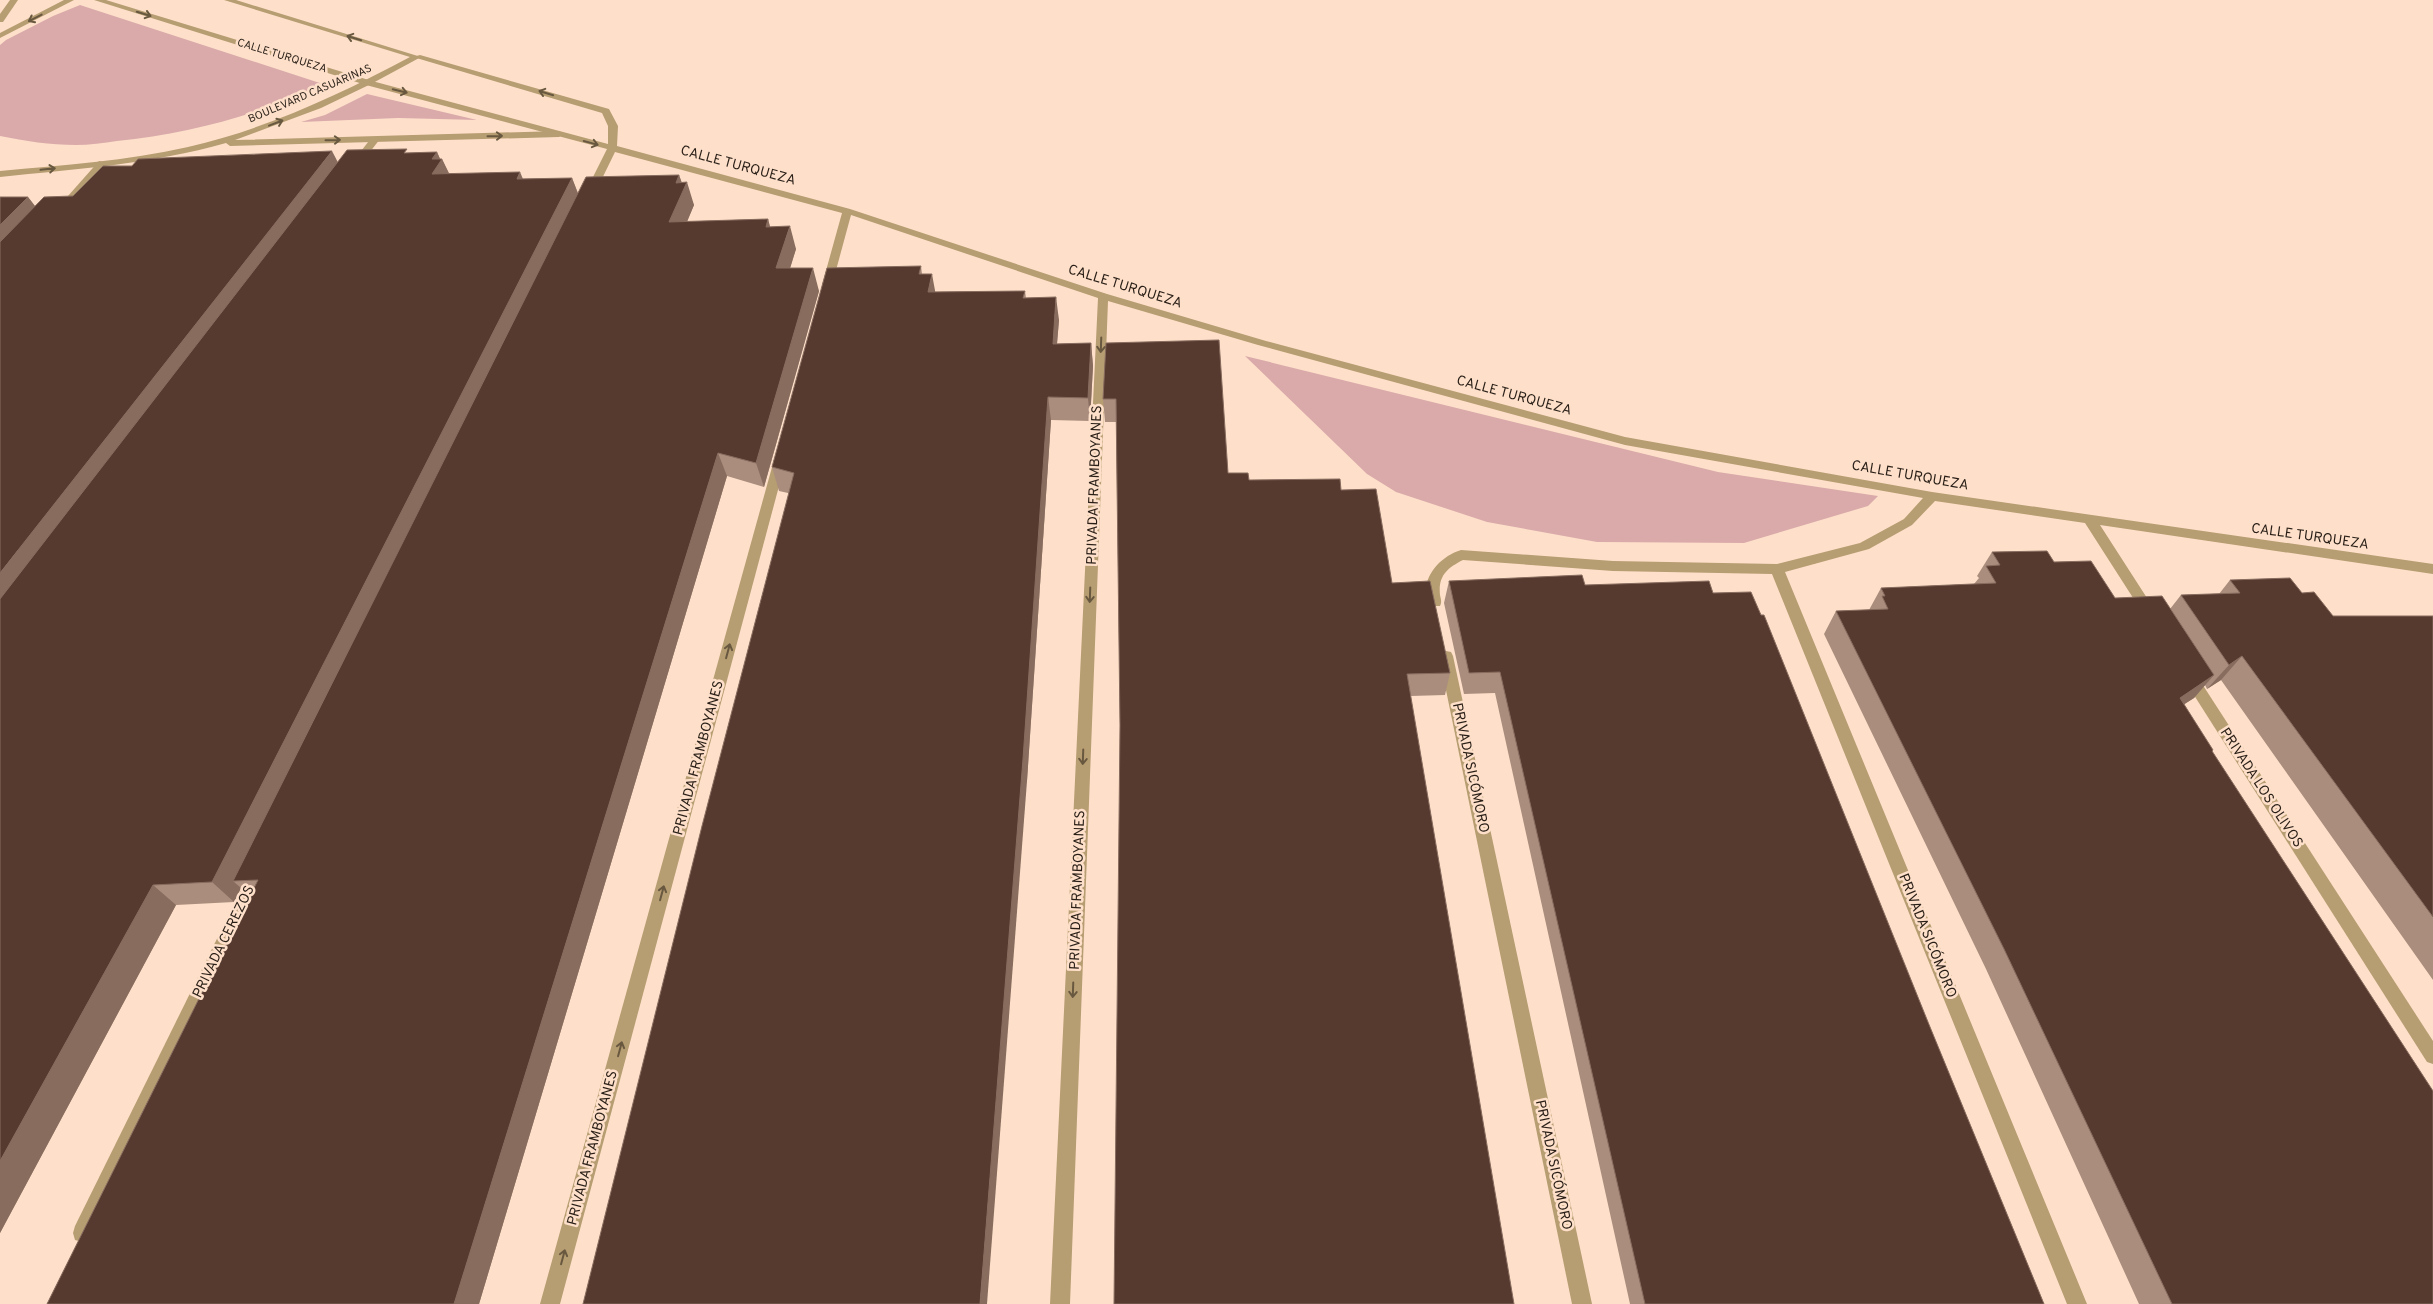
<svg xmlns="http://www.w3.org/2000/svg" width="2433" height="1304" font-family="Overpass,sans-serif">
<rect width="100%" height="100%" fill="#fee0ca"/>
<g fill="#daaaaa">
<path d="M80 5 326 85C259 114 190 134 117 141 104 143 89 145 76 145 50 145 25 141 0 136V45L6 40 53 16Z"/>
<polygon points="367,94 477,120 398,118 301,122 325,115"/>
<polygon points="1245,356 1718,472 1878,496 1868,506 1744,543 1597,542 1487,522 1396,492 1367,474"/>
</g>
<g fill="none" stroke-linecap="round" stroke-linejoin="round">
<g fill="#b79d72" fill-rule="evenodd">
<polygon points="64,0 74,0 0,38 0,33"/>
<path d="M94 0H106L372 81 608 144V126L602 113 413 57 420 55 609 109 618 126 617 146 850 209 1107 294 1266 341 1625 437 1932 492 2433 564V574L2100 525 2156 612 2149 617 2144 615 2085 523 1935 501 1912 525 1869 549 1785 572 2087 1304H2067L1772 574 1613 571 1463 560C1447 568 1438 576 1440 595 1441 600 1442 602 1440 606H1430C1417 582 1438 557 1461 550L1613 561 1777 564 1860 543 1904 519 1923 498 1625 445 1258 345 1108 301 1070 1304H1050L1098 298 851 215 832 285 827 288 823 287 822 285 842 213 615 152 595 193 587 195 585 193 607 149 366 85Z"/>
<polygon points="372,137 380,139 359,166 353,166 351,164"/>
<polygon points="99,161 107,163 66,209 60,209 60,205"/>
<polygon points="780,456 786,460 560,1304 540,1304 774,460"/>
<polygon points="1446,651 1451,652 1453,656 1592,1304 1572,1304 1439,656 1441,652"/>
<polygon points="2190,672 2195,673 2433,1041 2433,1064 2427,1062 2185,681 2183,677 2185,673"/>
<polygon points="255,872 261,874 263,879 89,1240 82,1242 75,1240 73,1233 75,1226 249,874"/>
</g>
<g fill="#b79d72" fill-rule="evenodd">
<polygon points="10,0 18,0 3,22 0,22 0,14"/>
<path d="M224 0H236L421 57 371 84 321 108 235 140 559 131 564 134 559 137 230 146 226 143C152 164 76 169 0 177V171C63 165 127 161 188 147 266 129 339 95 410 57Z"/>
</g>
</g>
<g fill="#aa8d7d">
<polygon points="437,152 440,159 442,159 449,173 523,179 572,178 578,193 679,175 682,183 694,205 687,222 768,219 770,227 796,249 790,268 819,291 764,487 727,476 479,1304 47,1304 250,897 241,888 234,902 176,905 0,1233 28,197 35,206 73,196 409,153"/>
<polygon points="921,266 922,274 935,292 1025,291 1026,298 1059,320 1057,344 1091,343 1093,366 1090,421 1051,420 1027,781 788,493 779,491 772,467"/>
<polygon points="1106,343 1228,473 1249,480 1341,490 1392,583 1450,673 1445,695 1411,696 1120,725 1116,422 1105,422 1103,399"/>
<polygon points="1992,552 2054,562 2115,598 2170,609 2181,595 2219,594 2230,580 2302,593 2333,616 2433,616 2433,980 2221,680 2207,689 2205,685 2194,698 2184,704 2212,751 2433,1304 2139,1304 1986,969 1824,634 1836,611 1869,610 1881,588 1974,584 1979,578 1977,576"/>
<polygon points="1449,581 1585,585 1713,593 1930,1027 2044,1304 1630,1304 1495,693 1464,694 1444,603"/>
</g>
<g fill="#886c5e">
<polygon points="332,151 343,172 0,624 0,573"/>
<polygon points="437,152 441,161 442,159 452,180 432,174 432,159"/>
<polygon points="520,172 529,193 517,179"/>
<polygon points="679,175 684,189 687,182 694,205 677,245 669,222 676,183"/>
<polygon points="572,178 580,199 233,881 241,888 234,902 212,882"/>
<polygon points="28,197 44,218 0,263 0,225"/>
<polygon points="768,219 774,242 766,227"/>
<polygon points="790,226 796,249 783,291 776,268"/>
<polygon points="813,268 819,291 764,487 756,463"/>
<polygon points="932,274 936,296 928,292"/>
<polygon points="1056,297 1059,320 1055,367 1053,344"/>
<polygon points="1091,343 1093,366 1090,421 1088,398"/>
<polygon points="1048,397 1051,420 1027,781 987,1304 980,1304"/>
<polygon points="718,453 727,476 479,1304 454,1304"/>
<polygon points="2242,656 2221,680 2207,689 2229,665"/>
<polygon points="2214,675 2194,698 2160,720 2180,698"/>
<polygon points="153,885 176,905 0,1233 0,1161"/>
</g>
<g fill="#563a30" stroke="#886c5e">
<polygon points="407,149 404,153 437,152 432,159 442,159 432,174 520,172 517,179 572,178 212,882 153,885 0,1161 0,599 347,150"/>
<polygon points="332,151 0,573 0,242 44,197 73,196 103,166 132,166 138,159"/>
<polygon points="679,175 676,183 687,182 669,222 768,219 766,227 790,226 776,268 813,268 756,463 718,453 454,1304 47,1304 258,880 233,881 586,177"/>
<polygon points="0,197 28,197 0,225"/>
<polygon points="921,266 919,274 932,274 928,292 1025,291 1023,298 1056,297 1053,344 1091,343 1088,398 1048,397 1023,759 980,1304 583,1304 702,826 794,473 772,467 827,268"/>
<polygon points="1219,340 1228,473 1248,473 1249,480 1340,479 1341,490 1376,489 1392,583 1430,581 1450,673 1407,674 1514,1304 1114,1304 1120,725 1116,399 1103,399 1106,343"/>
<polygon points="2047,551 2054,562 2091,561 2115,598 2162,596 2214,675 2180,698 2213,750 2212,751 2433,1091 2433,1304 2172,1304 2004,949 1836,611 1888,609 1882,596 1885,596 1881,588 1996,583 1986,566 2000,565 1992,552"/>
<polygon points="1582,575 1585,585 1709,581 1713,593 1751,592 1761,615 1764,615 1930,1027 2044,1304 1645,1304 1500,672 1469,673 1449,581"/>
<polygon points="2290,578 2302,593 2314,592 2333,616 2433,616 2433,917 2242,656 2229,665 2181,595 2240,593 2230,580"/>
</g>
<defs><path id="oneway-shaft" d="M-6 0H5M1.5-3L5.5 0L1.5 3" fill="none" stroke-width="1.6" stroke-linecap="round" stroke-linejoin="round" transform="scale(1.25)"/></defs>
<g stroke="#695840">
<use href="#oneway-shaft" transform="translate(144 14) rotate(17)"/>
<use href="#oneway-shaft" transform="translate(35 18) rotate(153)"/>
<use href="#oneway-shaft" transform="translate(354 38) rotate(-163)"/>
<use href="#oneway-shaft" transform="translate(400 91) rotate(14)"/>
<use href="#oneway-shaft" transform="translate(546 93) rotate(-163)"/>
<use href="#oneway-shaft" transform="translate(276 123) rotate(-21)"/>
<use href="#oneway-shaft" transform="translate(495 136) rotate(-1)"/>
<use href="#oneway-shaft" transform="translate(333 140) rotate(-1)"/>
<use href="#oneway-shaft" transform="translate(591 143) rotate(15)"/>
<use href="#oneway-shaft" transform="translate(48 169) rotate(-6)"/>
<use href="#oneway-shaft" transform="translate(1101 345) rotate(92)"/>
<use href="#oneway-shaft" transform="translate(1090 595) rotate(92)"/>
<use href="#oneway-shaft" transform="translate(728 651) rotate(-75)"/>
<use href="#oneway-shaft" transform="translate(1083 757) rotate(92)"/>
<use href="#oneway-shaft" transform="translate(662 893) rotate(-75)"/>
<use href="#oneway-shaft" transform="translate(1073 990) rotate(92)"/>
<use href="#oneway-shaft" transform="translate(620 1049) rotate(-75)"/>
<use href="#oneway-shaft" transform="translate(563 1257) rotate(-75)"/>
</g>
<g text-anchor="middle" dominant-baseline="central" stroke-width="5" stroke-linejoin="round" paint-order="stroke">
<g font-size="11" fill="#2a1f17" stroke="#fee0ca">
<text transform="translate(282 56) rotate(17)">CALLE TURQUEZA</text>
<text transform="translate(310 94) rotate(-23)">BOULEVARD CASUARINAS</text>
</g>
<g font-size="14" fill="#2a1f17" stroke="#fee0ca">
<text transform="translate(738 166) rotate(15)">CALLE TURQUEZA</text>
<text transform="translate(1125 287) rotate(17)">CALLE TURQUEZA</text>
<text transform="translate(1514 396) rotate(15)">CALLE TURQUEZA</text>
<text transform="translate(1910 476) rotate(10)">CALLE TURQUEZA</text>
<text transform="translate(1095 485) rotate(-88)">PRIVADA FRAMBOYANES</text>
<text transform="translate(2310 537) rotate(8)">CALLE TURQUEZA</text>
<text transform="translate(699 758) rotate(-75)">PRIVADA FRAMBOYANES</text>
<text transform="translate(1470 768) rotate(78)">PRIVADA SICÓMORO</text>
<text transform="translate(2261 788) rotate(57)">PRIVADA LOS OLIVOS</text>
<text transform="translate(1078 890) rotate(-88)">PRIVADA FRAMBOYANES</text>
<text transform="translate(1927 936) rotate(68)">PRIVADA SICÓMORO</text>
<text transform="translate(224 942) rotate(-64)">PRIVADA CEREZOS</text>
<text transform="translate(593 1148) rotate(-75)">PRIVADA FRAMBOYANES</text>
<text transform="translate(1553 1165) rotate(78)">PRIVADA SICÓMORO</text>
</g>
</g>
</svg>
